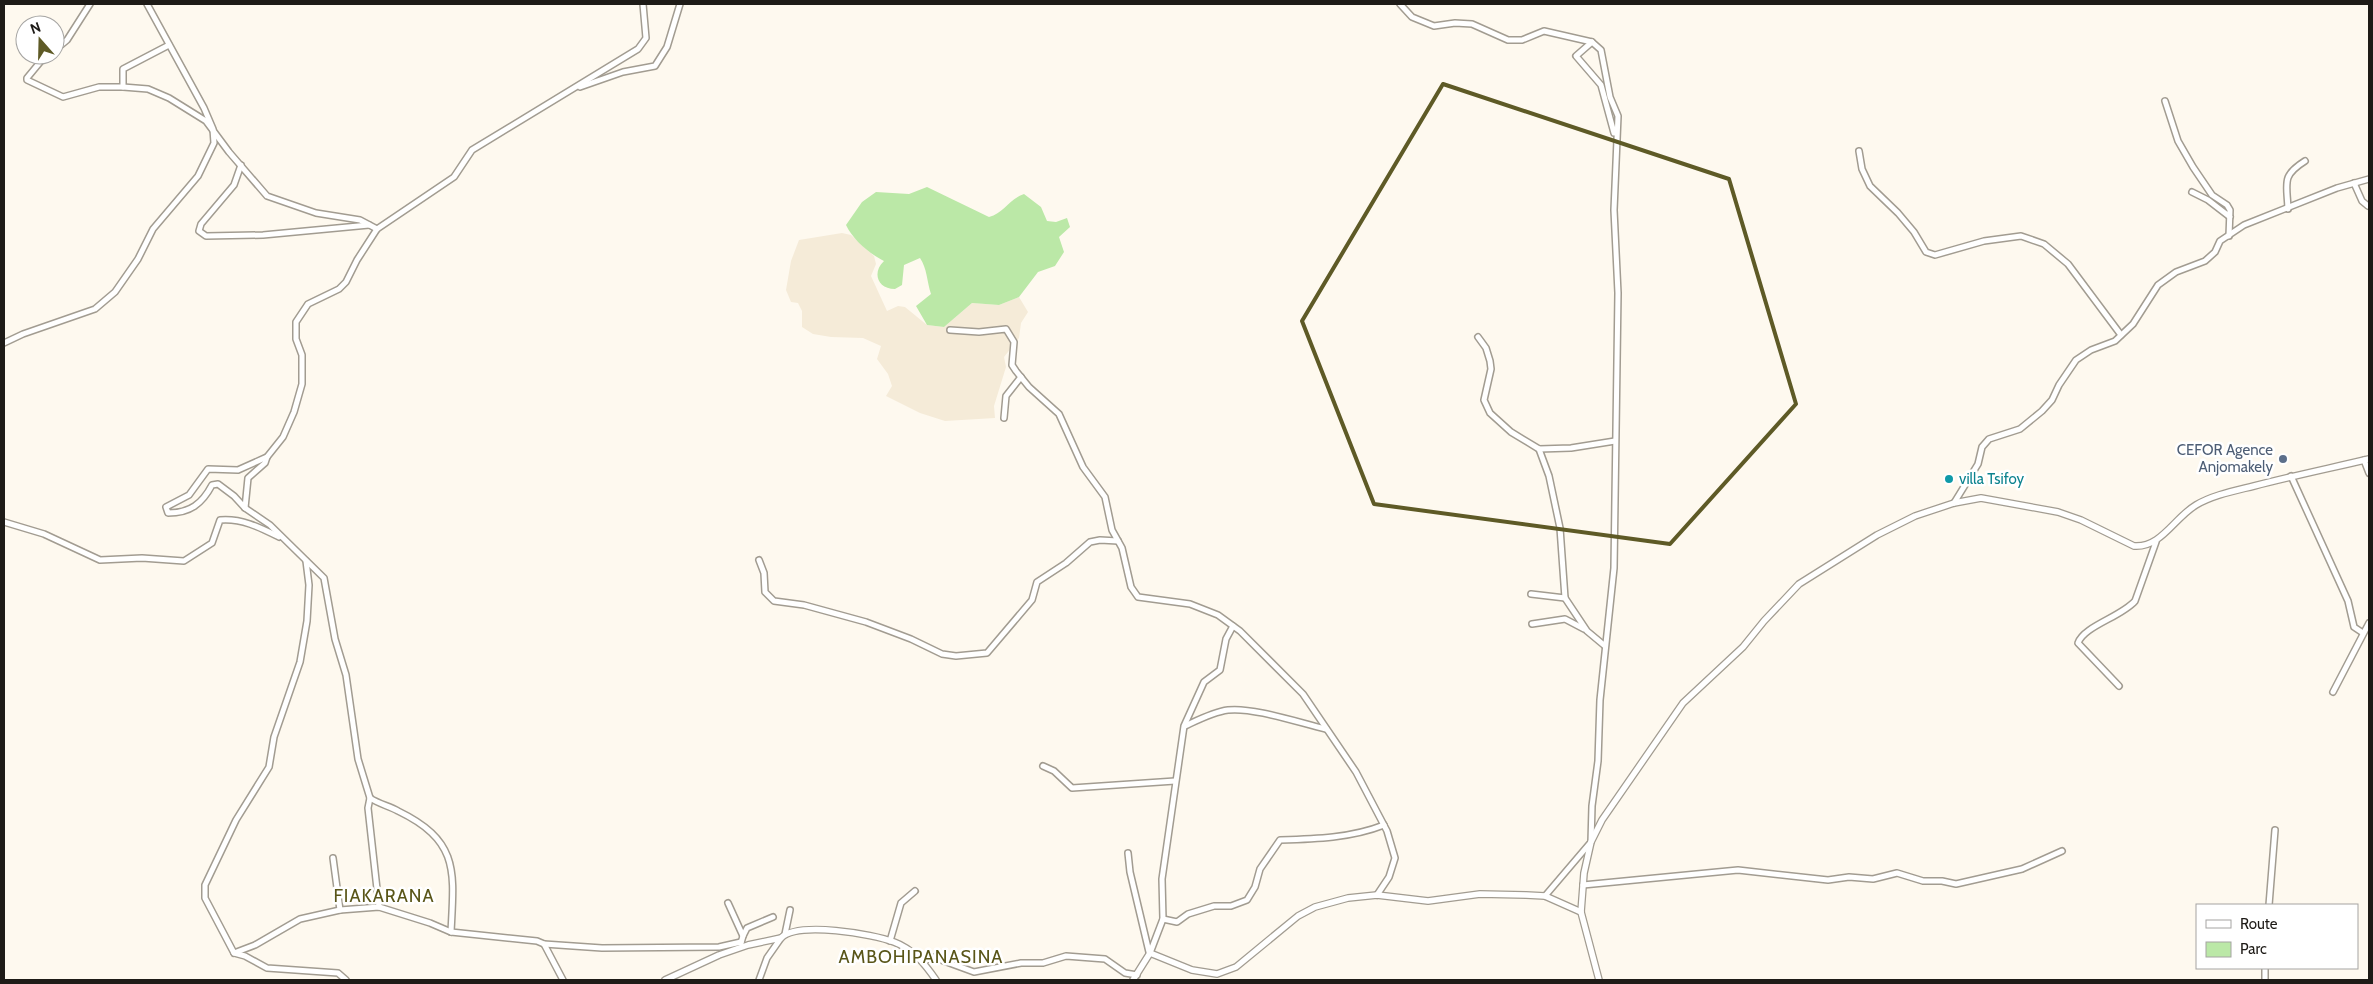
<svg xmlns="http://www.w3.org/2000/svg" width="2373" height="984" font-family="Cabin,sans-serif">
<rect width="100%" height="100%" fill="#fef9ef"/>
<polygon fill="#f5ebd8" points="842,233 851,235 874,256 876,264 871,276 887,311 898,306 905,307 927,325 944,327 972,303 999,305 1019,297 1028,312 1021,323 1019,338 1004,357 1006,367 994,406 995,418 945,421 920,413 886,396 892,386 888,374 877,359 881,346 863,338 831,337 813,334 802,327 802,311 798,303 791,302 786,290 791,261 799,240"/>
<path fill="#bbe8a7" d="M927 187 989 217C1004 213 1009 199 1024 194L1041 207 1047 221 1056 222 1067 218 1070 227 1059 237 1064 252 1055 266 1038 272 1019 297 999 305 972 303 944 327 927 325 916 306 931 294C927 282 927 268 920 258L904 265 902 285 895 289C877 289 872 272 884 261 870 254 853 240 846 225L862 202 876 192 909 194Z"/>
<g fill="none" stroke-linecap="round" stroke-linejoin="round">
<defs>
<g id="minor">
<polyline points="1400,4 1412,17 1434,26 1455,23 1472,24 1508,40 1522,40 1544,31 1592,42 1601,50 1610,97 1618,116 1614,210 1618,293 1614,568 1600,700 1598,761 1592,806 1591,842 1545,896"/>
<polyline points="1592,42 1576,56 1601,85 1614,133"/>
<polyline points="55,50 67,40 90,4"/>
<polyline points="46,55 27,78 27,80 63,97 99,87 123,87 148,89 169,98 206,121 229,152 267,196 316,213 360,220 377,229"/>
<polyline points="123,87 123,69 169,45"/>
<polyline points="580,87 623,72 655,66 667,47 680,4"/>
<polyline points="2165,101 2178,141 2193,167 2212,195 2227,205 2230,210 2229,236"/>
<polyline points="1859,151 1862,169 1870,186 1898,213 1914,232 1926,252 1935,255 1984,241 2021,236 2044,244 2068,264 2121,335"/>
<polyline points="241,165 234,185 201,224 199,231 206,236 263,235 369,225"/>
<polyline points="2354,183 2362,201 2368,206"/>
<polyline points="2192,192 2208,200 2230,217"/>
<path d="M2288 209C2287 183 2281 176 2305 161"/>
<polyline points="950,330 979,332 1006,329 1014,342 1012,365 1016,371 1029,387 1059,414 1083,467 1105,497 1112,530 1122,548 1131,587 1138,597 1190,604 1218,615 1240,631 1303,694 1356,772 1387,831 1395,858 1389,877 1377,895"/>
<polyline points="1478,337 1486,348 1490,361 1491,369 1484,400 1490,413 1511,432 1539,449 1549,476 1560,528 1565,598 1587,631 1605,646"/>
<polyline points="4,343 23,334 95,309 115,292 138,259 153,229 198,176 214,143 213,129 204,108 147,4"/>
<polyline points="1004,418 1006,396 1021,377"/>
<polyline points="1539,449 1571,448 1615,441"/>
<polyline points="2364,460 2369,473"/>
<polyline points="2291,476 2348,601 2354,627 2363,633"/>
<polyline points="1954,503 1978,464 1982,447 1989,439 2020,429 2042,411 2052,400 2059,385 2076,360 2091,350 2115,341 2133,324 2158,285 2176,272 2205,261 2215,252 2220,241 2244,225 2337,188 2369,179"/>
<polyline points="245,508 248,478 265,463 267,457"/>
<path d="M4 522 44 534 100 560 142 558 184 561 212 543 220 520C242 518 261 528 279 537"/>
<polyline points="759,560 764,573 765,592 774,601 804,605 866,622 911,639 942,654 956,656 987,653 1032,600 1037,582 1066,563 1090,542 1100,540 1118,541"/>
<polyline points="306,561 309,585 307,621 300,662 274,737 269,767 236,820 205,885 205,898 234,953 245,956 267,968 338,973 346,980"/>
<polyline points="1531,594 1565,598"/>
<polyline points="1532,624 1565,619 1584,629"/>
<path d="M2119 686 2078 643C2084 626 2121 617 2135 601L2156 542"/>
<polyline points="2333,692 2369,623"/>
<path d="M1185 726C1198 720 1213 712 1228 710 1253 707 1300 723 1326 729"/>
<polyline points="1043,766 1054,771 1072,788 1175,781"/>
<polyline points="370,798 368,808 379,907"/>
<polyline points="1128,853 1130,872 1149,952"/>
<polyline points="333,858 340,910"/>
<polyline points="1583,885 1738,870 1828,880 1849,877 1873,879 1897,873 1923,881 1942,881 1956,884 2022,869 2062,851"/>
<polyline points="728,903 743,936 741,943"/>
<polyline points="2269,905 2275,830"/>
<path d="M1163 919 1177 922 1188 914 1214 906H1231L1247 900 1255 887 1260 869 1280 840C1315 839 1351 838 1384 825"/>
<polyline points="785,934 790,910"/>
<polyline points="743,936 747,928 773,917"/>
<polyline points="890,941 901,903 915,891"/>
<polyline points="544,944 602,948 719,947 741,942"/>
<polyline points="234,953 255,945 300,919 340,910 379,907 430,923 451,932"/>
<polyline points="1150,953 1163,919 1162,879 1184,726 1204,682 1220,670 1226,639 1233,626"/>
<polyline points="922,961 933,957 974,972 1021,963 1043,963 1066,956 1105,959 1125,973 1137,975"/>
<path d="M563 980 544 944 537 941 451 932C454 872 460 841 398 811 389 806 379 804 370 798L358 759 346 675 335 639 324 578 270 525 245 508 234 496 218 484 212 485C202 504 190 513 168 513L166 507 189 495 208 469 238 470 267 457 283 437 294 412 302 384V355L296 339V322L308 304 339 289 346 282 357 260 377 229 454 177 472 150 638 49 646 38 643 4"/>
<polyline points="759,980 767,958 781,938"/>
<polyline points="2265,980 2265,968"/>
</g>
<g id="tertiary">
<path d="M665 980 719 955 748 945 781 938C798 921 873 934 894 942 913 949 925 964 936 980"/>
<polyline points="1133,980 1150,953 1192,970 1217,974 1236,967 1298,916 1315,907 1348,898 1377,895 1428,901 1480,894 1526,895 1545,896 1581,912"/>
<path d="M1599 980 1581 912 1584 873 1591 842 1602 820 1683 703 1743 647 1764 621 1799 584 1877 535 1915 516 1954 503 1981 498 2058 512 2081 520 2134 546C2161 548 2174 518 2196 505 2213 495 2234 491 2254 486 2292 476 2331 468 2369 459"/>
</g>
</defs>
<use href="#minor" stroke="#a29c91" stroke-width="8"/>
<use href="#tertiary" stroke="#a29c91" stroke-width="8"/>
<use href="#minor" stroke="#fff" stroke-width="5"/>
<use href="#tertiary" stroke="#fff" stroke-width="5.5"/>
</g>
<path fill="none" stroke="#5e5a26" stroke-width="4" stroke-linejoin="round" d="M1443 84 1729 179 1796 404 1670 544 1374 504 1302 321Z"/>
<circle fill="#5c6f8a" stroke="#fff" stroke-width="2" cx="2283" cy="459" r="5"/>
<circle fill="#0f9aa8" stroke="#fff" stroke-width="2" cx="1949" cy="479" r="5"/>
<g text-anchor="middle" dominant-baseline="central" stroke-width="5" stroke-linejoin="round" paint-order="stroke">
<g font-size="15" fill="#4e5e75" stroke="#fff" text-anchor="end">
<text x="2273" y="450">CEFOR Agence<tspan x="2273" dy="17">Anjomakely</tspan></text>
</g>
<g font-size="15" fill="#0d838f" stroke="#fff" text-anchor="start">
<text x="1959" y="479">villa Tsifoy</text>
</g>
<g font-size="18" letter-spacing="1" fill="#595518" stroke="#fff">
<text x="384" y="896">FIAKARANA</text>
<text x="921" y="957">AMBOHIPANASINA</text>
</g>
</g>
<rect width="2373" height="984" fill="none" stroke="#1e1b17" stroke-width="10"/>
<rect x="2196" y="904" width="162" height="65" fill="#ffffff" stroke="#a5a4a2"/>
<rect x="2206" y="920" width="25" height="8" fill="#ffffff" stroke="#a5a4a2"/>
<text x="2240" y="929" font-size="15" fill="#1e1b17">Route</text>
<rect x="2206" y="942" width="25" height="15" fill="#bbe8a7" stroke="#a5a4a2"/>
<text x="2240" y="954" font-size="15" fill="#1e1b17">Parc</text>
<g transform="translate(40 40) rotate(340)"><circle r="24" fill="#ffffff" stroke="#a5a4a2"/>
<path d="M0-4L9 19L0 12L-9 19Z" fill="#5e5a26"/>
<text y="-8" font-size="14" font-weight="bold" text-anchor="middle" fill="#1e1b17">N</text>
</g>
</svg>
